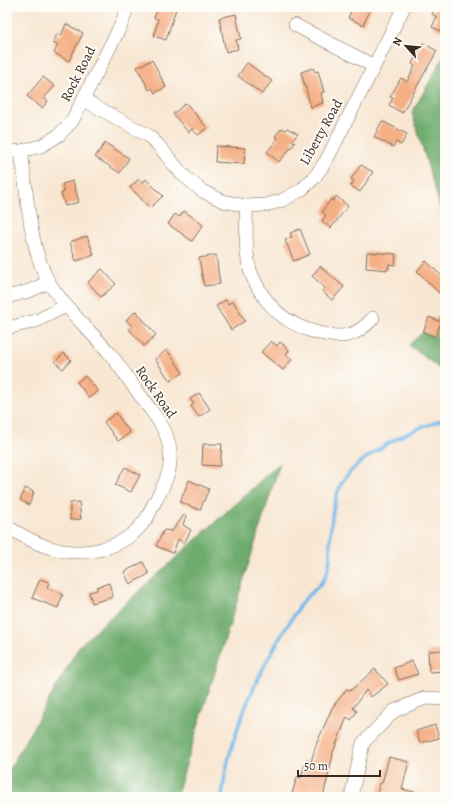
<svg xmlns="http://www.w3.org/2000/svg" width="452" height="804" font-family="Alegreya,serif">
<rect width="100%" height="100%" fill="#fdfcf7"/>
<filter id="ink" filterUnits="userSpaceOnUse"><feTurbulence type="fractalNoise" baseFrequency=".025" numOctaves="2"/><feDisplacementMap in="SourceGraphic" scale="8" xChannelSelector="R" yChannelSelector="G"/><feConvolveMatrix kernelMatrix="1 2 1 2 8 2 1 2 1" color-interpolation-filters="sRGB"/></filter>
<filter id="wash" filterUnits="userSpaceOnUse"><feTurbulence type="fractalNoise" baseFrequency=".012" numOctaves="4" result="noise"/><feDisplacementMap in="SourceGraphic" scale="16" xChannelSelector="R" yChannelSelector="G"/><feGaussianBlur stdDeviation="0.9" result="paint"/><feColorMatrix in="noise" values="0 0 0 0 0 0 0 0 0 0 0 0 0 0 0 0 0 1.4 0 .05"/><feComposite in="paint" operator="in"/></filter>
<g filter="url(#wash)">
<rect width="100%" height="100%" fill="#f8e7d3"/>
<g fill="#6eac6d" stroke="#546b46">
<polygon points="445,54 445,223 412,113"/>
<polygon points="445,312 445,373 409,345"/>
<polygon points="280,463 176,797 7,797 7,773 80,645"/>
</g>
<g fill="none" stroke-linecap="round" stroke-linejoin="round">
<path stroke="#71b8e8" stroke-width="3.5" d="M222 797C228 735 260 667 294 615 297 611 299 606 302 602 310 593 321 587 326 575 331 565 330 553 330 542 330 524 334 493 345 478 359 459 395 438 417 429 426 425 437 423 445 418"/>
</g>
<g id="blocks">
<g fill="#f5af85">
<polygon points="158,7 170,7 176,9 166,40 154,36 158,19 154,18"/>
<polygon points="353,7 372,7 363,25 348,18"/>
<polygon points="435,7 445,7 445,33 432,27 437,17 432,14"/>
<polygon points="236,14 241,39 236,40 238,49 226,52 219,18"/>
<polygon points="66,24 83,33 69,61 54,53 58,45 53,43 57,34 61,36"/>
<polygon points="423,43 437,51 402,113 389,105 393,98 390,97 401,78 407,82 415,66 412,64"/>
<polygon points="152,60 166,87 155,93 152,88 149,90 137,67"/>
<polygon points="247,63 272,81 262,94 238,76"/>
<polygon points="313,68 315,72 318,71 324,92 321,93 323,103 311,107 301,72"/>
<polygon points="43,77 55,86 44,98 48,101 42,108 27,96"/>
<polygon points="186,103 207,128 198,135 192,129 188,132 173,114"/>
<polygon points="382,121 407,134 401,145 396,142 393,147 374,137"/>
<polygon points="282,128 285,130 287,128 298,134 292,140 295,143 279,162 267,152 278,138 275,136"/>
<polygon points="105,143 129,158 120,173 95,157"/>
<polygon points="216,146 245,148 244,164 215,162"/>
<polygon points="361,165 373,172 360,192 351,186 354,181 351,179"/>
<polygon points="139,179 142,183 146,179 163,196 150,208 130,187"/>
<polygon points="73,181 79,202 65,206 61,193 64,192 62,184"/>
<polygon points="336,196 348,206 331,228 322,221 326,215 322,212 331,199 333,201"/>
<polygon points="184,211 203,225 192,241 168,224 175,214 179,217"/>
<polygon points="300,229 310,254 294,261 285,240 292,237 290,233"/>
<polygon points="87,236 94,255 76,261 70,242"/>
<polygon points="367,252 396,254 395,265 389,264 388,270 366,268"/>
<polygon points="216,255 220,284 204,286 199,258"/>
<polygon points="426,261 445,279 445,289 440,294 417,271"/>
<polygon points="320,266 344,287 332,300 322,291 325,288 312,276"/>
<polygon points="102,269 116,284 101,297 88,282"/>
<polygon points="226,300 228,304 233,301 245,321 231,330 216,306"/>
<polygon points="136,311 156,335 144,346 129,329 132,326 126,320"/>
<polygon points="429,317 441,322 435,337 423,332"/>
<polygon points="271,341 277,346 280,342 289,350 286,355 292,359 283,370 261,352"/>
<polygon points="167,350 183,373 170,381 155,359"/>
<polygon points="64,353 71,360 63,369 55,362"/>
<polygon points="85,376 98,391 89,398 77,382"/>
<polygon points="199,393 210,409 199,417 191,406 194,404 190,399"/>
<polygon points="116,413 130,433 118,441 104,422"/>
<polygon points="203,444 222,444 220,466 202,465"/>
<polygon points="125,467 140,475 131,492 115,485"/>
<polygon points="189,480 209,489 200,510 180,502"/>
<polygon points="25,488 34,492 29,505 20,500"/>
<polygon points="79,502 81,519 70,520 70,503"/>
<polygon points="184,515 186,516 183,525 191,530 184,543 178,539 173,553 156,546 164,530 172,531"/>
<polygon points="143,562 149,574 130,584 124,572"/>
<polygon points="40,579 49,582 47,588 63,594 58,608 32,598"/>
<polygon points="109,583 113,597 92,603 89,592 97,590 97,587"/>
<polygon points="444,650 445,671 429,672 428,651"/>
<polygon points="412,661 418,674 399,680 394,668"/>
<polygon points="375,669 388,684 371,697 366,690 353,708 357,711 351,720 347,717 332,755 333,755 323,797 291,797 297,777 301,778 306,760 311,762 316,745 332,708 347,689 350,691"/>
<polygon points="435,725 439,738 420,743 416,731"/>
<polygon points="389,757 409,762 402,789 422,794 421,797 376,797 380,783 382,783"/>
</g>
</g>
</g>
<g filter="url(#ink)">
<use href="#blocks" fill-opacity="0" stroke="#7d6c5d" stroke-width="1"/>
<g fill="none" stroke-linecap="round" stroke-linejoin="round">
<defs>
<g id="minor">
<polyline points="295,25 374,66"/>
<polyline points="84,100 149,136 158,145 182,174 202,191 223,201 246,206 266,205 283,200 301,190 314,178 326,161 404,7"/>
<polyline points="7,152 21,151 41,146 59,135 72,121 122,23 127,7"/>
<path d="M246 206C247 227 244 252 251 273 264 305 285 325 319 333 343 339 356 337 373 318"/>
<polyline points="7,297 29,291 49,282"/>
<polyline points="7,328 36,321 66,306"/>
<path d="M7 527C19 533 32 542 45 546 80 559 124 551 146 519 150 513 152 506 156 500 168 478 175 463 167 437 163 424 151 411 143 399 132 385 122 369 111 355 91 331 67 311 50 284 29 250 27 191 21 151"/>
<polyline points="351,797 363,743 394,711 425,698 445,699"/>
</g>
</defs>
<use href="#minor" stroke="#7d6c5d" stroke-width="14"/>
<use href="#minor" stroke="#fff" stroke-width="13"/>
</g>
</g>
<g text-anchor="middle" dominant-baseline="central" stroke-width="4" stroke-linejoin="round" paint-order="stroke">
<g font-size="14" fill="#3b2a1e" stroke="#fdfcf7">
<text transform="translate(78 74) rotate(-63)">Rock Road</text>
<text transform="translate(321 132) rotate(-61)">Liberty Road</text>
<text transform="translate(156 392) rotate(55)">Rock Road</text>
</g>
</g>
<rect width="452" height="804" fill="none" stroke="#fdfcf7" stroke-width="24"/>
<g transform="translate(406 46) rotate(297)" stroke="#fdfcf7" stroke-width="3" paint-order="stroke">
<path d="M0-3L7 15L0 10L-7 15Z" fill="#3b2a1e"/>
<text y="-6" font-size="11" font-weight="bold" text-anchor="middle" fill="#3b2a1e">N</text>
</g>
<path d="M298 770v6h82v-6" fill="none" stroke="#3b2a1e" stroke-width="2"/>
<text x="304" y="770" font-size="12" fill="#3b2a1e" stroke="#fdfcf7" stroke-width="3" paint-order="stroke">50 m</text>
</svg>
